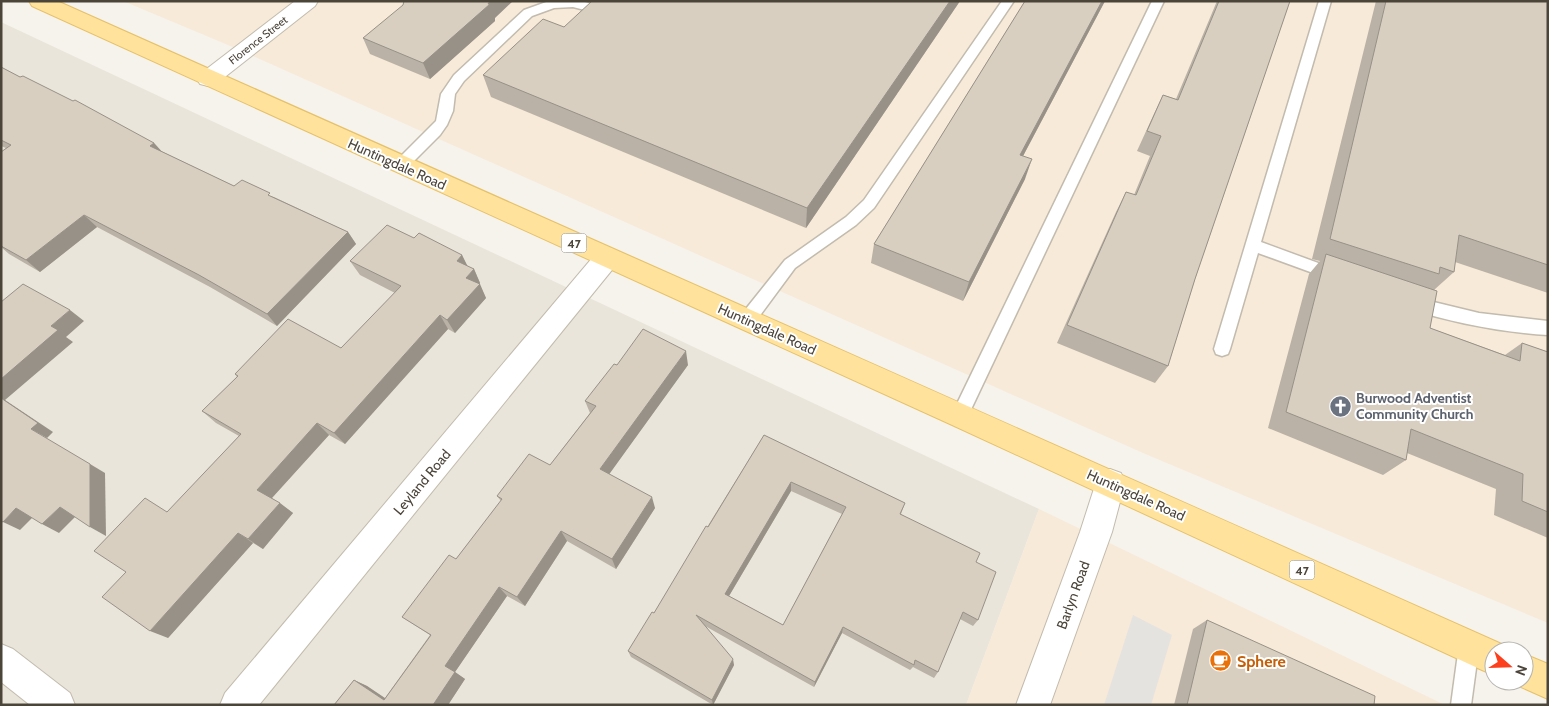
<svg xmlns="http://www.w3.org/2000/svg" width="1549" height="706" font-family="Cabin,sans-serif">
<rect width="100%" height="100%" fill="#f6f3ec"/>
<polygon fill="#eae5da" points="1,22 1039,509 966,705 1,705"/>
<g fill="#f7ead8">
<polygon points="123,1 1548,1 1548,623 1143,453 228,45"/>
<polygon points="1039,509 1445,705 966,705"/>
</g>
<polygon fill="#e5e3e0" points="1133,615 1172,635 1151,705 1104,705"/>
<g fill="none" stroke-linecap="round" stroke-linejoin="round">
<defs>
<g id="lane">
<polygon points="549,1 581,1 612,9 614,12 608,16 573,7 554,8 532,16 464,81 455,94 453,111 447,125 440,135 406,169 396,169 394,165 396,161 436,121 441,94 454,75 524,10"/>
<polygon points="1002,1 1014,1 874,208 856,225 795,268 753,325 747,327 741,325 739,320 741,315 785,260 846,217 864,200"/>
<polygon points="1152,1 1164,1 966,420 960,423 954,420 952,415 954,410"/>
<polygon points="1319,1 1331,1 1261,242 1340,271 1343,275 1340,279 1335,281 1258,253 1230,349 1228,354 1222,356 1216,354 1214,349"/>
<path d="M1413 297 1479 313 1548 321V335C1500 332 1453 323 1407 308L1405 303 1407 298Z"/>
<polygon points="1469,636 1476,639 1479,646 1471,705 1451,705 1459,646 1462,639"/>
</g>
<g id="street">
<polygon points="295,1 318,1 315,6 216,84 208,86 200,84 197,79 200,74"/>
<polygon points="607,248 616,251 620,258 616,265 259,705 220,705 225,693 598,251"/>
<polygon points="1110,469 1121,473 1125,483 1112,532 1050,705 1016,705 1080,532 1099,473"/>
<polygon points="1,644 13,649 70,693 75,705 30,705 1,682"/>
</g>
<g id="primary">
<path d="M29 1H57C540 217 1023 430 1506 646L1508 651H1494V675L1482 670 950 424 32 6Z"/>
<polygon points="1524,654 1548,664 1548,699 1512,683 1511,681 1524,681"/>
</g>
</defs>
<use href="#lane" stroke="#c2bbae" stroke-width="3"/>
<use href="#street" stroke="#c2bbae" stroke-width="2"/>
<use href="#primary" stroke="#e6c16a" stroke-width="2"/>
<use href="#lane" fill="#fff" fill-rule="evenodd"/>
<use href="#street" fill="#fff" fill-rule="evenodd"/>
<use href="#primary" fill="#ffe39c" fill-rule="evenodd"/>
</g>
<g fill="#bab2a6" fill-rule="evenodd">
<polygon points="960,1 806,228 491,97 483,75 564,27"/>
<polygon points="1025,1 1105,1 1023,156 1025,179 963,301 871,263 874,244"/>
<polygon points="1217,1 1290,1 1195,279 1168,366 1155,383 1057,343 1116,212 1126,192 1134,195 1150,156 1137,151 1153,116 1163,95 1176,99"/>
<polygon points="1376,1 1548,1 1548,293 1455,262 1454,272 1434,290 1430,328 1505,355 1522,343 1548,352 1548,538 1494,515 1496,489 1407,453 1406,460 1383,475 1268,428 1309,274 1320,261 1312,259"/>
<polygon points="495,18 495,21 430,79 370,54 363,38"/>
<polygon points="1,67 20,77 154,143 161,151 234,186 274,197 348,232 356,244 277,326 210,287 97,227 40,272 9,254 1,247 1,152 6,148 1,146"/>
<polygon points="414,238 462,255 467,266 474,269 480,283 479,284 486,298 455,333 448,329 345,444 329,435 272,498 293,513 263,549 253,543 168,638 126,572 168,512 239,436 216,423 202,411 237,377 235,374 341,348 395,293 360,275 350,261"/>
<polygon points="617,365 688,365 609,474 655,508 616,569 567,541 525,606 507,596 455,672 465,679 448,705 334,705 354,680 367,686 385,698 430,635 402,617 456,559 501,501 497,496 550,465 590,413 585,401"/>
<path d="M764 435 905 503 901 514 976 562 978 620 973 626 960 619 938 672 934 678 913 667 910 670 842 633 814 687 705 626 734 665 713 705 631 657 628 651 654 613ZM791 491 842 514 783 625 729 596Z"/>
<polygon points="1207,620 1374,705 1174,705 1193,629"/>
</g>
<g fill="#979187">
<polygon points="490,1 513,1 495,18 495,21 430,79 423,63"/>
<polygon points="950,1 960,1 806,228 807,208"/>
<polygon points="1102,1 1105,1 1013,175 1020,155"/>
<polygon points="154,143 165,155 150,146"/>
<polygon points="1032,159 1025,179 963,301 969,282"/>
<polygon points="84,215 97,227 40,272 26,260"/>
<polygon points="348,232 356,244 277,326 267,314"/>
<polygon points="462,255 469,269 457,261"/>
<polygon points="474,269 480,283 475,289 480,284 486,298 455,333 447,320 466,278"/>
<polygon points="70,310 84,321 66,337 73,342 5,400 53,432 47,438 31,429 1,398 1,379 51,326"/>
<polygon points="440,315 448,329 345,444 334,433"/>
<polygon points="686,351 688,365 605,480 600,469"/>
<polygon points="317,423 329,435 270,500 257,490"/>
<polygon points="90,464 105,473 106,536 90,527"/>
<polygon points="791,482 791,491 726,601 725,594"/>
<polygon points="652,497 655,508 616,569 612,559"/>
<polygon points="280,503 293,513 263,549 248,539"/>
<polygon points="60,507 76,516 59,533 42,524"/>
<polygon points="16,508 33,517 20,530 3,522"/>
<polygon points="561,531 567,541 525,606 517,597"/>
<polygon points="238,533 253,543 168,638 150,631"/>
<polygon points="499,587 507,596 455,672 465,679 448,705 433,705 445,666"/>
<polygon points="843,627 842,633 814,687 815,682"/>
<polygon points="733,659 734,665 713,705 712,700"/>
<polygon points="354,680 367,686 395,705 384,700"/>
</g>
<g fill="#d8cfc1" stroke="#979187" fill-rule="evenodd">
<polygon points="404,1 490,1 488,4 490,4 423,63 363,38 403,5"/>
<polygon points="592,1 950,1 807,208 483,75 543,19 564,27"/>
<polygon points="1025,1 1102,1 1020,155 1032,159 969,282 874,244"/>
<polygon points="1219,1 1290,1 1195,279 1168,366 1067,325 1126,192 1136,195 1161,136 1147,131 1163,95 1178,100"/>
<polygon points="1386,1 1548,1 1548,265 1459,235 1454,272 1440,267 1439,274 1330,239"/>
<polygon points="1,67 20,77 23,76 73,101 75,100 154,143 150,146 234,186 242,180 270,193 268,195 348,232 267,314 199,275 84,215 26,260 1,246 1,152 11,145 1,140"/>
<polygon points="387,225 414,238 419,233 462,255 457,261 474,269 466,278 480,284 447,320 440,315 334,433 317,423 257,490 280,503 248,539 238,533 150,631 102,597 126,572 94,551 145,498 167,512 241,434 202,411 238,376 235,374 288,319 341,348 401,286 350,261"/>
<polygon points="1326,254 1437,291 1430,328 1520,361 1522,343 1548,352 1548,512 1522,501 1523,474 1411,429 1406,460 1286,412"/>
<polygon points="23,284 70,310 51,326 58,330 1,379 1,302"/>
<polygon points="643,329 686,351 600,469 652,497 612,559 561,531 517,597 499,587 445,666 455,672 433,705 334,705 354,680 384,700 431,635 402,617 449,555 456,559 502,499 497,496 529,454 550,465 596,406 585,401 614,364 617,365"/>
<polygon points="1,398 38,423 31,429 90,464 90,527 60,507 42,524 16,508 3,522 1,521"/>
<path d="M764 435 905 503 900 514 980 553 976 562 996 572 978 620 963 612 938 672 915 660 914 665 843 627 815 682 696 615 733 659 712 700 628 651 652 612 654 613 706 526 708 527ZM791 482 846 507 783 625 725 594Z"/>
<polygon points="1207,620 1375,696 1374,705 1187,705"/>
</g>
<defs>
<symbol id="church-disc" viewBox="-11 -11 22 22"><circle r="9.5" fill="#6b7280" stroke="#fff"/><path d="M-1.2-6h2.4v3.5h3.3v2.4h-3.3V6h-2.4V-.1h-3.3v-2.4h3.3Z" fill="#fff"/></symbol>
<symbol id="cafe-disc" viewBox="-11 -11 22 22"><circle r="9.5" fill="#e8710a" stroke="#fff"/><path d="M-5.5-4.5H6V0H3Q3 3.5 0 3.5H-2.5Q-5.5 3.5-5.5 0ZM3-3.2v2h1.7v-2ZM-6 4.5H4V6H-6Z" fill="#fff"/></symbol>
</defs>
<g fill-rule="evenodd">
<use href="#church-disc" x="1328" y="394" width="25" height="25"/>
<use href="#cafe-disc" x="1208" y="648" width="25" height="25"/>
</g>
<g text-anchor="middle" dominant-baseline="central" stroke-width="4" stroke-linejoin="round" paint-order="stroke">
<g font-size="11" fill="#4b4439" stroke="#fff">
<text transform="translate(258 40) rotate(-38)">Florence Street</text>
</g>
<g fill="#fff" stroke="#817c74" stroke-width="1">
<rect x="561.5" y="233.5" width="25" height="19" rx="4"/>
<rect x="1289.5" y="560.5" width="25" height="19" rx="4"/>
</g>
<g font-size="12" font-weight="bold" fill="#4b4439">
<text x="574" y="243">47</text>
<text x="1302" y="570">47</text>
</g>
<g font-size="14" fill="#4b4439" stroke="#fff">
<text transform="translate(397 164) rotate(24)">Huntingdale Road</text>
<text transform="translate(767 329) rotate(24)">Huntingdale Road</text>
<text transform="translate(422 482) rotate(-50)">Leyland Road</text>
<text transform="translate(1136 495) rotate(24)">Huntingdale Road</text>
<text transform="translate(1073 595) rotate(-70)">Barlyn Road</text>
</g>
<g font-size="14" font-weight="bold" fill="#5b616d" stroke="#fff" text-anchor="start">
<text x="1356" y="398">Burwood Adventist<tspan x="1356" dy="16">Community Church</tspan></text>
</g>
<g font-size="16" font-weight="bold" fill="#c56008" stroke="#fff" text-anchor="start">
<text x="1237" y="661">Sphere</text>
</g>
</g>
<rect width="1549" height="706" fill="none" stroke="#4b4439" stroke-width="5"/>
<g transform="translate(1509 666) rotate(110)"><circle r="24" fill="#ffffff" stroke="#b7b4b0"/>
<path d="M0-4L9 19L0 12L-9 19Z" fill="#fc3f1d"/>
<text y="-8" font-size="14" font-weight="bold" text-anchor="middle" fill="#4b4439">N</text>
</g>
</svg>
